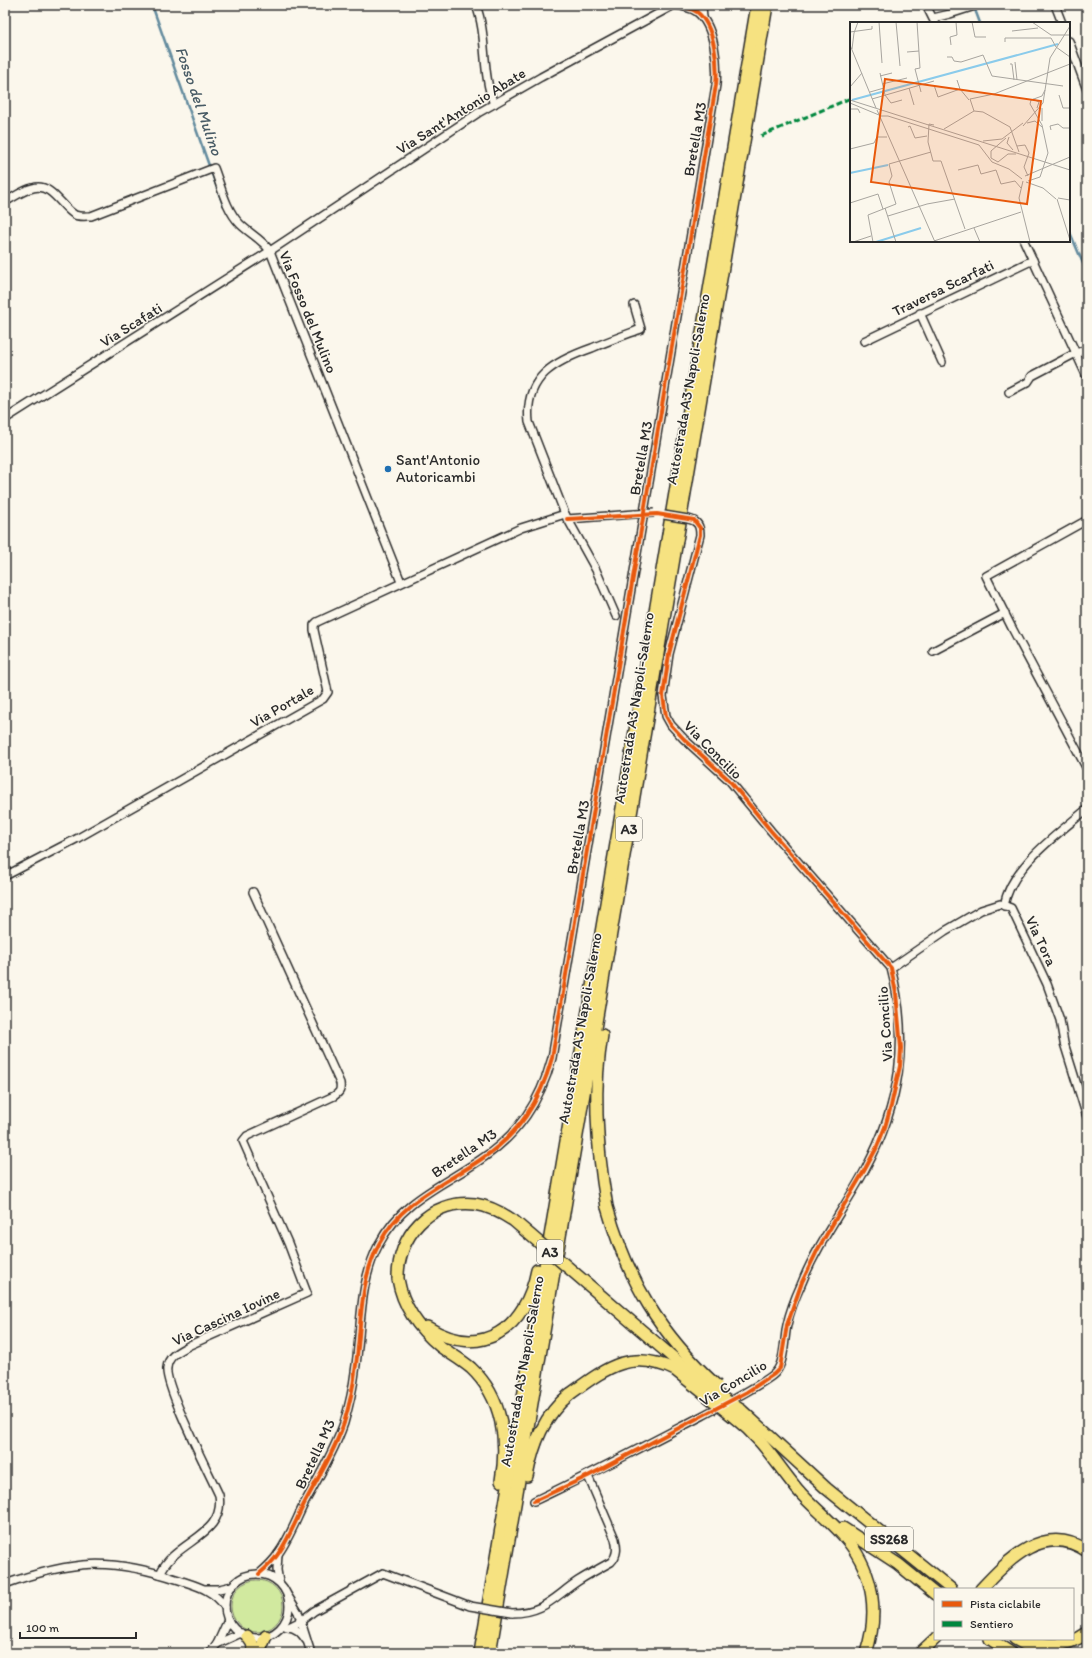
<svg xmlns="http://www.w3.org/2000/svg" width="1092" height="1658" font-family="Itim,sans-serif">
<rect width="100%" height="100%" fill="#fbf7ec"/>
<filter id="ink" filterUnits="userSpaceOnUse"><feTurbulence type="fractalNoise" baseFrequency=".025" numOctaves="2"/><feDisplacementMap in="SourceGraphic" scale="8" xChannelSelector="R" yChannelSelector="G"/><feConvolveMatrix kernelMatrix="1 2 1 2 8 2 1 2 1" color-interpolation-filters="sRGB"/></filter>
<g filter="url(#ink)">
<circle fill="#d1e99f" stroke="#7e8a65" cx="257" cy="1606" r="26"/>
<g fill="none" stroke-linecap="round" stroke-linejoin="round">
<g stroke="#648b9e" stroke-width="2.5">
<polyline points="152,5 223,205"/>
<polyline points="974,7 980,23"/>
<polyline points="1069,230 1087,273"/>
</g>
<defs>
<g id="minor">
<path d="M476 5C488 37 481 72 494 104"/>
<polyline points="702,5 703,18"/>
<polyline points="926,5 935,23"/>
<polyline points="1055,5 1062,23"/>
<polyline points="933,18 950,14 978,5"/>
<polyline points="1069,41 1087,90"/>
<path d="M5 202C14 197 23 190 33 188 51 182 62 208 75 215 80 217 86 216 91 216L214 168C221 186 226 210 240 224 250 234 262 239 270 251L401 582"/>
<polyline points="1024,241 1087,377"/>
<polyline points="920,313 942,362"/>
<polyline points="864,341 1033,260"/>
<polyline points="1009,392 1028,382 1032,376 1076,353 1087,349"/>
<polyline points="5,419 270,251 478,113 541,77 674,5"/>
<path d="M565 514 529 422C524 377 555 361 592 348 608 341 625 335 641 329L634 305"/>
<polyline points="567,519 635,514"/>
<polyline points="1087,520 986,576 1012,628 1087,769"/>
<polyline points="933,651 1005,613"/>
<polyline points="5,876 78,838 323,699 328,692 314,630 314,625 317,622 521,528 565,514 596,570 616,616"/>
<path d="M1004 906C1011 866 1058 834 1087 809"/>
<polyline points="891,968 945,931 981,910 1000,904 1011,908 1047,984 1060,1020 1064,1043 1087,1117"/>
<path d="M534 1501C591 1474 646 1445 702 1416 722 1405 742 1395 761 1383 766 1380 771 1377 775 1373 785 1363 784 1339 787 1325 790 1311 795 1298 801 1285 817 1244 844 1209 865 1170 900 1105 910 1041 891 968L771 831 729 780 684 739 671 725 666 716 663 696 669 654 700 535C700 526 698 521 688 519"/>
<polyline points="278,1554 277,1570 279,1582"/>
<path d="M160 1574C174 1540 226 1537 219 1495 209 1473 164 1386 167 1368 168 1355 180 1351 190 1345L307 1293 288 1243 243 1141 247 1136 334 1096C340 1092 341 1090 340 1083L253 892"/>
<path d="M259 1574C266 1568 273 1562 278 1554 289 1539 296 1520 304 1504 318 1478 334 1452 344 1423 349 1406 353 1389 355 1372 362 1328 358 1284 379 1244 402 1200 442 1186 480 1160 519 1134 540 1102 552 1058L716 85C718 64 715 26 697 12 690 7 681 6 673 5"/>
<circle cx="257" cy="1606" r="32"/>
<path d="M5 1584C73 1560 110 1557 179 1580 197 1586 214 1590 225 1607"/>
<polyline points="206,1589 219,1589 232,1586"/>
<polyline points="288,1596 298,1612 311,1653"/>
<path d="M512 1613C544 1613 554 1597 578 1581 589 1574 600 1568 611 1562 618 1555 617 1547 615 1539L588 1476"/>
<path d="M287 1627C296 1627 301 1633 306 1640"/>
<polyline points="289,1627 301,1621 314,1611 383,1573 470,1606"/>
<polyline points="217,1644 241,1633"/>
<polyline points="210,1653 217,1644 228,1620"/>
</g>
<g id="highway">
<path d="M602 1035C592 1092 597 1150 607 1207"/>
<path d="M398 1279C403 1308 419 1329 441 1347 451 1354 462 1360 471 1368 503 1398 508 1441 501 1481"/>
<path d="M427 1327C482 1361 526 1328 537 1270"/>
<polyline points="741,1410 827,1489 951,1589"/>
<path d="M735 1418C763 1440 775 1462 797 1489 812 1507 833 1522 848 1541 874 1574 879 1614 866 1653"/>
<path d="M527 1476C533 1444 544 1415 570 1394"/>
<polyline points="843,1528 898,1564 935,1594"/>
<path d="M981 1589C1009 1559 1045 1522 1087 1551"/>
<polyline points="247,1636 252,1643 254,1653"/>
<polyline points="990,1639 1011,1653"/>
<polyline points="1015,1639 1040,1653"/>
<path d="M1029 1639C1049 1648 1069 1646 1087 1633"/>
<polyline points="259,1653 266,1636"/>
<polyline points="480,1653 757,5"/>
<polyline points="490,1653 767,5"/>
<polyline points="920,1653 935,1639"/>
</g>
</defs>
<use href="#minor" stroke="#2b2b2b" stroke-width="10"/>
<use href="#highway" stroke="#2b2b2b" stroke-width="14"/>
<use href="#minor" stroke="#fbf7ec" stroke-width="7"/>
<use href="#highway" stroke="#f6e281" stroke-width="11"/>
<defs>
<g id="minor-bridge">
<polyline points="635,514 654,513"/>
<polyline points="664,515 688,519"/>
<polyline points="470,1606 512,1613"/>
</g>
<g id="highway-bridge">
<path d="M607 1207C628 1281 660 1334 717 1386"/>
<path d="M398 1279C397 1236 430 1199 475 1204 490 1206 502 1213 514 1221L712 1391 741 1410"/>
<path d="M570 1394C606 1368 631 1348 675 1370L735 1418"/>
</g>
</defs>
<use href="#minor-bridge" stroke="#2b2b2b" stroke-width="10" stroke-linecap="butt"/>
<use href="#highway-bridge" stroke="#2b2b2b" stroke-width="14" stroke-linecap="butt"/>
<use href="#minor-bridge" stroke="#fbf7ec" stroke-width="7"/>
<use href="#highway-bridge" stroke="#f6e281" stroke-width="11"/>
<polyline stroke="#00873e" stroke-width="3" stroke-dasharray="6 3" stroke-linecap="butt" points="761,136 851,98"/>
<defs>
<g id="cycleway">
<polyline points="534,1501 588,1476 747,1392 774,1374 780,1368 787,1325 802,1282 818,1249 864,1171 876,1149 885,1127 891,1106 900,1066 901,1048 896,993 891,968 771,831 729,780 684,739 671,725 666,716 663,696 669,654 700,535 700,528 694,520 657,514 567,519"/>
<path d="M259 1574C266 1568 273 1562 278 1554 289 1539 296 1520 304 1504 318 1478 334 1452 344 1423 349 1406 353 1389 355 1372 362 1328 358 1284 379 1244 402 1200 442 1186 480 1160 519 1134 540 1102 552 1058L716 85C718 64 715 26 697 12 690 7 681 6 673 5"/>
</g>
</defs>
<use href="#cycleway" stroke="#fbf7ec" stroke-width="6"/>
<use href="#cycleway" stroke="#e8590c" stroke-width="4"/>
</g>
</g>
<circle fill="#1f6fb2" stroke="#fbf7ec" stroke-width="1.5" cx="388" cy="469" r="4"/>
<g text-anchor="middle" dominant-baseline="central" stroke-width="3" stroke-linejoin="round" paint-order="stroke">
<g fill="#fbf7ec" stroke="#696865" stroke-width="1">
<rect x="616" y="817" width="26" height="24" rx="3"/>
<rect x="537" y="1240" width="26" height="24" rx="3"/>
<rect x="865" y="1527" width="48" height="24" rx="3"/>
</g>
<g font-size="14" font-weight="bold" fill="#2b2b2b">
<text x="629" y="829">A3</text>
<text x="550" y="1252">A3</text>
<text x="889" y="1539">SS268</text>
</g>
<g font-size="15" fill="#2b2b2b" stroke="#fbf7ec">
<text transform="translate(461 111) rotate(-32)">Via Sant'Antonio Abate</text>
<text transform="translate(695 139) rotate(-80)">Bretella M3</text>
<text transform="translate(943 288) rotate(-26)">Traversa Scarfati</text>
<text transform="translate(308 312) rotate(68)">Via Fosso del Mulino</text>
<text transform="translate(131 325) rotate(-32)">Via Scafati</text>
<text transform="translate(688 389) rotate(-80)">Autostrada A3 Napoli-Salerno</text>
<text transform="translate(641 458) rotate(-80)">Bretella M3</text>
<text transform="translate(282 706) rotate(-30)">Via Portale</text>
<text transform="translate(634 708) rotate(-81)">Autostrada A3 Napoli-Salerno</text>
<text transform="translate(713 750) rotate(45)">Via Concilio</text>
<text transform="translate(578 837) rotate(-80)">Bretella M3</text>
<text transform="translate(1041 941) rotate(65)">Via Tora</text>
<text transform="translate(885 1024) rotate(-94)">Via Concilio</text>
<text transform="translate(580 1028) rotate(-80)">Autostrada A3 Napoli-Salerno</text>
<text transform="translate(464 1153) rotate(-34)">Bretella M3</text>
<text transform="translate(226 1317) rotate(-25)">Via Cascina Iovine</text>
<text transform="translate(522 1371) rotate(-80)">Autostrada A3 Napoli-Salerno</text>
<text transform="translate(733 1383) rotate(-31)">Via Concilio</text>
<text transform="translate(315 1454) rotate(-65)">Bretella M3</text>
</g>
<g font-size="15" fill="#2b2b2b" stroke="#fbf7ec" text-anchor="start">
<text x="396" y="460">Sant'Antonio<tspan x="396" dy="17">Autoricambi</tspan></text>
</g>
<g font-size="16" font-style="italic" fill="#485b65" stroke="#fbf7ec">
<text transform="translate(199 101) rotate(71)">Fosso del Mulino</text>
</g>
</g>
<g transform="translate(850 22)">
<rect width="220" height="220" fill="#fbf7ec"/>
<path fill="none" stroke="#8acbeb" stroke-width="2" d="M2 78 208 22M0 151 38 143M26 220 71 206"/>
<path fill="none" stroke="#a8a59f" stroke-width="1" d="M29 0 32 41M46 0 50 44M67 0 70 46 65 47 71 70M122 0 125 15H136M182 0 201 13H220M162 9 188 6M0 10 22 7V4M155 20V16H201L206 25 220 35M0 23 26 86M101 23 100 15 107 13 106 0M2 27 4 11 8 0M57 30 69 29M97 35H102L104 39 111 40 133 33 142 54 213 64M165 40 167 58M160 42H162L164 58M30 51 35 73M30 54 42 51M107 58 110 67 119 78M32 62 57 56M84 63 88 75 110 67M0 65 12 51M59 66 64 83M20 70 34 66M35 73 41 81 52 78M209 73 213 86H220M22 77 84 59M183 77 189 80 187 86M0 78 220 148M0 81 29 93M192 86V99M0 87H8L10 91M27 88 85 220M124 89 120 77 144 72 220 42M29 94H38L129 123 142 140 159 147 172 157M177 101 185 99 192 105M84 103 79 102 78 120 83 139H91L115 207M173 104 193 81 200 36 220 4M58 105 60 104 65 116 77 114M94 107 124 89 133 90 160 105 169 130M201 108 200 104 208 102 213 106H220M159 115 157 121 163 128M156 116 141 129V136L148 140 158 132H166M133 119 152 117 173 101M167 124 175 123 179 131 174 145 178 154M0 127 24 121 27 115H37M108 148 128 143 131 152 146 148 151 162 165 159 171 166M175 154 220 135M173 159 169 176 180 220M178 159 190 155 198 131 192 103 180 82 181 78 192 74 195 68M176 160 193 166 206 177M208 176 220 178M207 177 220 218M0 181 28 172 33 187M35 186 46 220M38 194 77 182 105 177M124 206 130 220M84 219 171 190M3 220 21 214M23 220 18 193 46 182 39 160 42 154 39 142 81 130"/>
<path fill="#e8590c" fill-opacity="0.15" stroke="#e8590c" stroke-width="2" d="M35 57 191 79 177 182 21 160Z"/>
<rect width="220" height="220" fill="none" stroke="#2b2b2b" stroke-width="2"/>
</g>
<rect width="1092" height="1658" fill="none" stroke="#fbf7ec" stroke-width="20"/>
<rect x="10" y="10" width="1072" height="1638" fill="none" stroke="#2b2b2b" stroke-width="1.5" filter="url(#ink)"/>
<rect x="934" y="1588" width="140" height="52" fill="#fbf7ec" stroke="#a8a59f"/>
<rect x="942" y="1601" width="20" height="6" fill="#e8590c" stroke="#a8a59f"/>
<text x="970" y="1608" font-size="12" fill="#2b2b2b">Pista ciclabile</text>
<rect x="942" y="1621" width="20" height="6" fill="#00873e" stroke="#a8a59f"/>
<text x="970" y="1628" font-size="12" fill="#2b2b2b">Sentiero</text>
<path d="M20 1632v6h116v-6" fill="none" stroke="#2b2b2b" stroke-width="2"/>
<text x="26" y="1632" font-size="12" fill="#2b2b2b" stroke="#fbf7ec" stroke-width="3" paint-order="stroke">100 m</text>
</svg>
